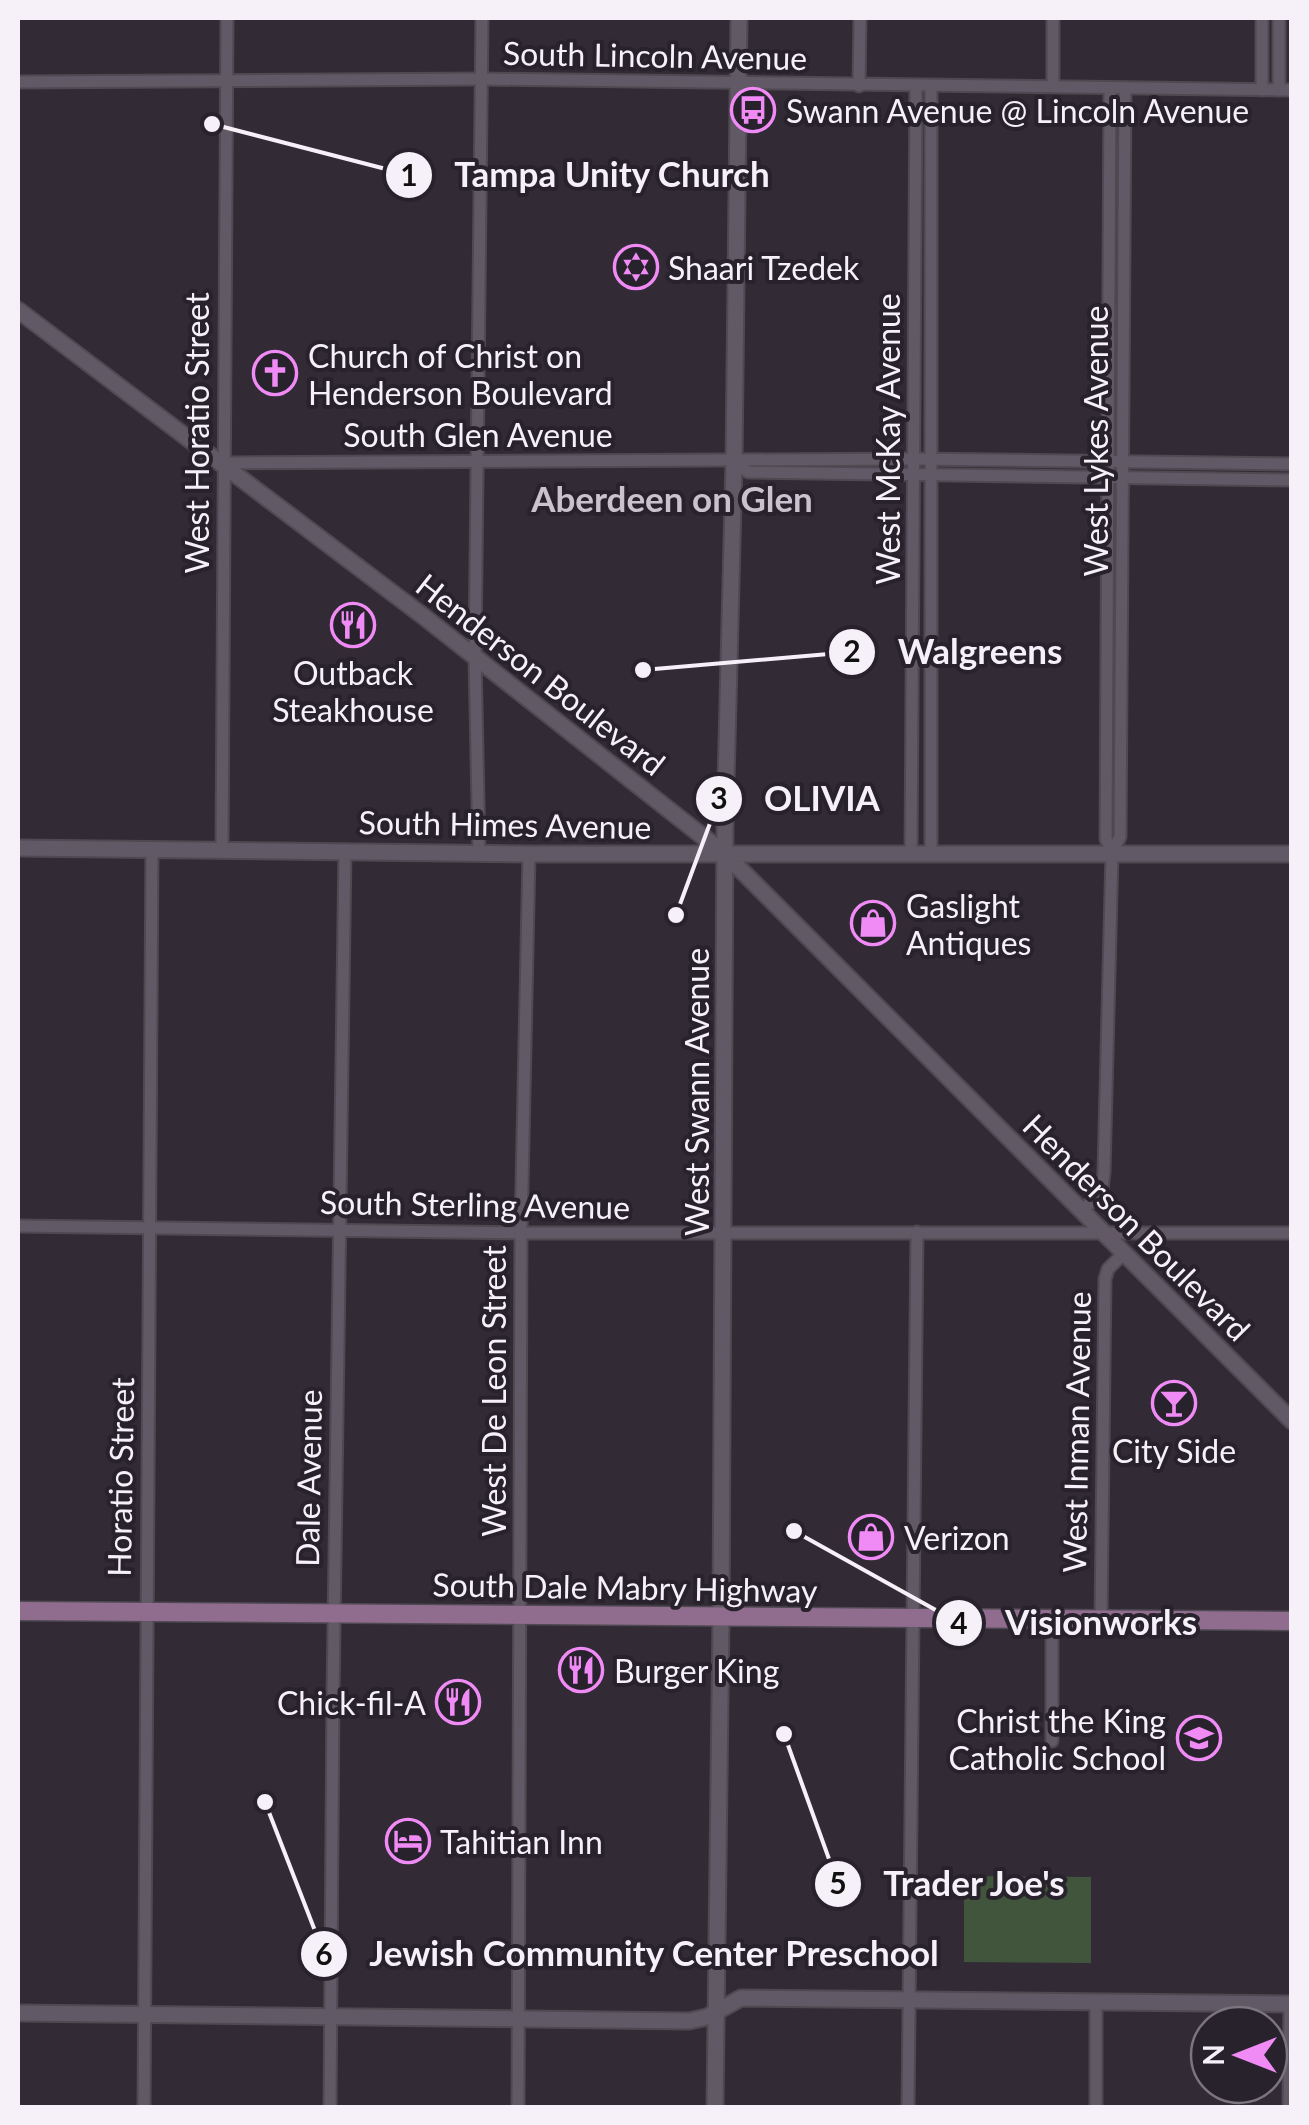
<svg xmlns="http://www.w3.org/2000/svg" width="1309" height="2125" font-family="Lato,sans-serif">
<rect width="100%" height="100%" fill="#322b36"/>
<polygon fill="#41543c" points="964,1876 1091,1877 1091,1963 964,1962"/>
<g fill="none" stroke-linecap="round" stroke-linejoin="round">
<defs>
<g id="street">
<polyline points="1279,18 1279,90"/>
<polyline points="18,82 482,79 1292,90"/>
<polyline points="859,86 860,18"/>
<polyline points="1053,86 1053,18"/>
<polyline points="1110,88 1106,839 1112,852"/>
<polyline points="1262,90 1262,18"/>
<polyline points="734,462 748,472 1292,480"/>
<polyline points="223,463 915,459 1292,464"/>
<polyline points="222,849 227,18"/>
<polyline points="479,852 475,656 482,18"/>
<polyline points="911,853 916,86"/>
<polyline points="931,853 931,86"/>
<polyline points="1082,1212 1102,1189 1104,1172 1112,852 1120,837 1125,88"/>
<polyline points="18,1226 521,1233 1292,1233"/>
<polyline points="1101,1619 1105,1279 1108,1269 1124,1253"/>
<polyline points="1052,1741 1052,1619"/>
<polyline points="144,2108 152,848"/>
<polyline points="330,2108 333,1697 345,850"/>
<polyline points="518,2108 521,1233 529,854"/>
<polyline points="908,2108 917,1232"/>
<polyline points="1096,2108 1096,2002"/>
<polyline points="1289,2108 1290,2004"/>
</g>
<g id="secondary">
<polyline points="18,310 423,616 725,854 1292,1421"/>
<polyline points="18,848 529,854 1292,854"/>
<polyline points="18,2013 689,2021 707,2017 741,1998 1292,2004"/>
<polyline points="715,2108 721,1617 725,822 734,462 739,18"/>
</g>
<polyline id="primary" points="18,1611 1292,1621"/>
</defs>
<use href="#street" stroke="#4f4952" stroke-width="15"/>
<use href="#secondary" stroke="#4f4952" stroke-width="19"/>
<use href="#primary" stroke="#4f4952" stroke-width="21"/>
<use href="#street" stroke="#615965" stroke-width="11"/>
<use href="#secondary" stroke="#615965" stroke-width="15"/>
<use href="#primary" stroke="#906d8f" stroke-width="18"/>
</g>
<defs>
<symbol id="bus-ring" viewBox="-11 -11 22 22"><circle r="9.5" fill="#28222c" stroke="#f08bf6" stroke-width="1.5"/><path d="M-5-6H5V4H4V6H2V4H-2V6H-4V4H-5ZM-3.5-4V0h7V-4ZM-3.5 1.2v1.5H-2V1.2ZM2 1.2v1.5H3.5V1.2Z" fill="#f08bf6"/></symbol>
<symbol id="synagogue-ring" viewBox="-11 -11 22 22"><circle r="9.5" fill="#28222c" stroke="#f08bf6" stroke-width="1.5"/><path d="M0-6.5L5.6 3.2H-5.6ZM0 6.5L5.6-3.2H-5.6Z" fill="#f08bf6"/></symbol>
<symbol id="church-ring" viewBox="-11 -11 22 22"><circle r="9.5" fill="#28222c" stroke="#f08bf6" stroke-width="1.5"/><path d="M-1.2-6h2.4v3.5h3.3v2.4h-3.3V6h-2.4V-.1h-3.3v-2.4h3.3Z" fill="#f08bf6"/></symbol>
<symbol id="restaurant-ring" viewBox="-11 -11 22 22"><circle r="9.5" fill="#28222c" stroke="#f08bf6" stroke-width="1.5"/><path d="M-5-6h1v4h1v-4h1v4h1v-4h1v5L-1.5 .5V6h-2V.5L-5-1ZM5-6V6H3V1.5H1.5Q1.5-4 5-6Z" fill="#f08bf6"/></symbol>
<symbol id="shop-ring" viewBox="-11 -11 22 22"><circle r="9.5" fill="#28222c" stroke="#f08bf6" stroke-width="1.5"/><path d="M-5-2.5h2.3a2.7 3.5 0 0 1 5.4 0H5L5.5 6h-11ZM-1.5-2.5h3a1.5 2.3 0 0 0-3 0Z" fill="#f08bf6"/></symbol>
<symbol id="bar-ring" viewBox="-11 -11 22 22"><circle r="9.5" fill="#28222c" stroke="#f08bf6" stroke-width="1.5"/><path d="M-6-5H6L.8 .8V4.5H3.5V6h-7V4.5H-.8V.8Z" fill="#f08bf6"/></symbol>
<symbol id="school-ring" viewBox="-11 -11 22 22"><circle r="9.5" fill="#28222c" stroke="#f08bf6" stroke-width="1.5"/><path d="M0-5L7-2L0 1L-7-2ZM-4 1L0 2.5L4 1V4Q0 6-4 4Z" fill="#f08bf6"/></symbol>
<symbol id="hotel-ring" viewBox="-11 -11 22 22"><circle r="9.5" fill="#28222c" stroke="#f08bf6" stroke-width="1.5"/><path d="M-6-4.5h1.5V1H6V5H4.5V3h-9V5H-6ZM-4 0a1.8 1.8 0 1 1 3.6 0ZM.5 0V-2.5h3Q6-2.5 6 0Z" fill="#f08bf6"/></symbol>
</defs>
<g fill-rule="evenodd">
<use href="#bus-ring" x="728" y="85" width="50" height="50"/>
<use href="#synagogue-ring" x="611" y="242" width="50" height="50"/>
<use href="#church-ring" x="250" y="348" width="50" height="50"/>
<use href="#restaurant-ring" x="328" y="600" width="50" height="50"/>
<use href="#shop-ring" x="848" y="898" width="50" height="50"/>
<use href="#bar-ring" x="1149" y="1378" width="50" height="50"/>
<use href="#shop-ring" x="846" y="1512" width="50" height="50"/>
<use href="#restaurant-ring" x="556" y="1645" width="50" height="50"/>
<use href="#restaurant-ring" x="433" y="1677" width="50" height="50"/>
<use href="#school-ring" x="1174" y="1713" width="50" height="50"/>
<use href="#hotel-ring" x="383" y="1816" width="50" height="50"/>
</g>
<g text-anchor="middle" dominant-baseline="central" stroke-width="8" stroke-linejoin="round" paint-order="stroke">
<g font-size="32" fill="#f6f1f8" stroke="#28222c">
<text transform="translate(655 55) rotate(1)">South Lincoln Avenue</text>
<text transform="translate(196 433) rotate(-90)">West Horatio Street</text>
<text x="478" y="434">South Glen Avenue</text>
<text transform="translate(887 439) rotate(-90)">West McKay Avenue</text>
<text transform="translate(1095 441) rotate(-90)">West Lykes Avenue</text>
<text transform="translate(541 674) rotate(38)">Henderson Boulevard</text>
<text transform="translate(505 824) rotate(1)">South Himes Avenue</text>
<text transform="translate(696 1092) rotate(-90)">West Swann Avenue</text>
<text transform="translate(475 1204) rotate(1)">South Sterling Avenue</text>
<text transform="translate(1137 1227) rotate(45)">Henderson Boulevard</text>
<text transform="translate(493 1391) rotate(-90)">West De Leon Street</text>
<text transform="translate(1076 1432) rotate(-89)">West Inman Avenue</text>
<text transform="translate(120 1477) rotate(-89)">Horatio Street</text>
<text transform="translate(308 1478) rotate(-89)">Dale Avenue</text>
<text transform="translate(625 1587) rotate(1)">South Dale Mabry Highway</text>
</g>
<g font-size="32" fill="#f6f1f8" stroke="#28222c" text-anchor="start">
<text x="786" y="110">Swann Avenue @ Lincoln Avenue</text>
<text x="668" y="267">Shaari Tzedek</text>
<text x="308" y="355">Church of Christ on<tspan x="308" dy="37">Henderson Boulevard</tspan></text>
<text x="353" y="672" text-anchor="middle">Outback<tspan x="353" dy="37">Steakhouse</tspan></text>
<text x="906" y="905">Gaslight<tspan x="906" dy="37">Antiques</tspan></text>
<text x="1174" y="1450" text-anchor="middle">City Side</text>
<text x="904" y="1537">Verizon</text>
<text x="614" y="1670">Burger King</text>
<text x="426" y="1702" text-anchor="end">Chick-fil-A</text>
<text x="1166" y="1720" text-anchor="end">Christ the King<tspan x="1166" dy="37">Catholic School</tspan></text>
<text x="440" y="1841">Tahitian Inn</text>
</g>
<g font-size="35" font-weight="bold" fill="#cbc2d0" stroke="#28222c">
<text x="672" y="498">Aberdeen on Glen</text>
</g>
</g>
<path fill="none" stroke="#f6f1f8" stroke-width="4" d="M212 124L409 175M643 670L852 652M676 915L719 799M794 1531L959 1623M784 1734L838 1884M265 1802L324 1954"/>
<g fill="#f6f1f8" stroke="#28222c" stroke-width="4">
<circle cx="212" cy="124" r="10"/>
<circle cx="643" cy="670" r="10"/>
<circle cx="676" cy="915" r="10"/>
<circle cx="794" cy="1531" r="10"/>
<circle cx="784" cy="1734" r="10"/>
<circle cx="265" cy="1802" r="10"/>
<circle cx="409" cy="175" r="25"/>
<circle cx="852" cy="652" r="25"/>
<circle cx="719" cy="799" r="25"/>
<circle cx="959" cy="1623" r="25"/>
<circle cx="838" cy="1884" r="25"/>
<circle cx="324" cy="1954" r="25"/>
</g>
<g font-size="30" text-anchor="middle" font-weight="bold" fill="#111">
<text x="409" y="186">1</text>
<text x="852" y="662">2</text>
<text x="719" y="809">3</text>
<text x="959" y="1634">4</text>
<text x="838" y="1894">5</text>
<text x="324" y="1965">6</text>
</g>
<g font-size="35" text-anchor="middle" font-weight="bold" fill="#f6f1f8" stroke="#28222c" stroke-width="8" stroke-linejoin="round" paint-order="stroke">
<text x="612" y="187">Tampa Unity Church</text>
<text x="980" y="664">Walgreens</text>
<text x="822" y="811">OLIVIA</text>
<text x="1101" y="1635">Visionworks</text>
<text x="974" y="1896">Trader Joe's</text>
<text x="654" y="1966">Jewish Community Center Preschool</text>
</g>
<rect width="1309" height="2125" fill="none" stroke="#f6f1f8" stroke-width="40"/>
<g transform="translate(1239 2055) rotate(270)"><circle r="48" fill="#28222c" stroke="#7a757e" stroke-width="2.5"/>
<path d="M0-8L18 38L0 25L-18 38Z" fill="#f08bf6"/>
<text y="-15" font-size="28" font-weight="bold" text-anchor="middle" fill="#f6f1f8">N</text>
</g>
</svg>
